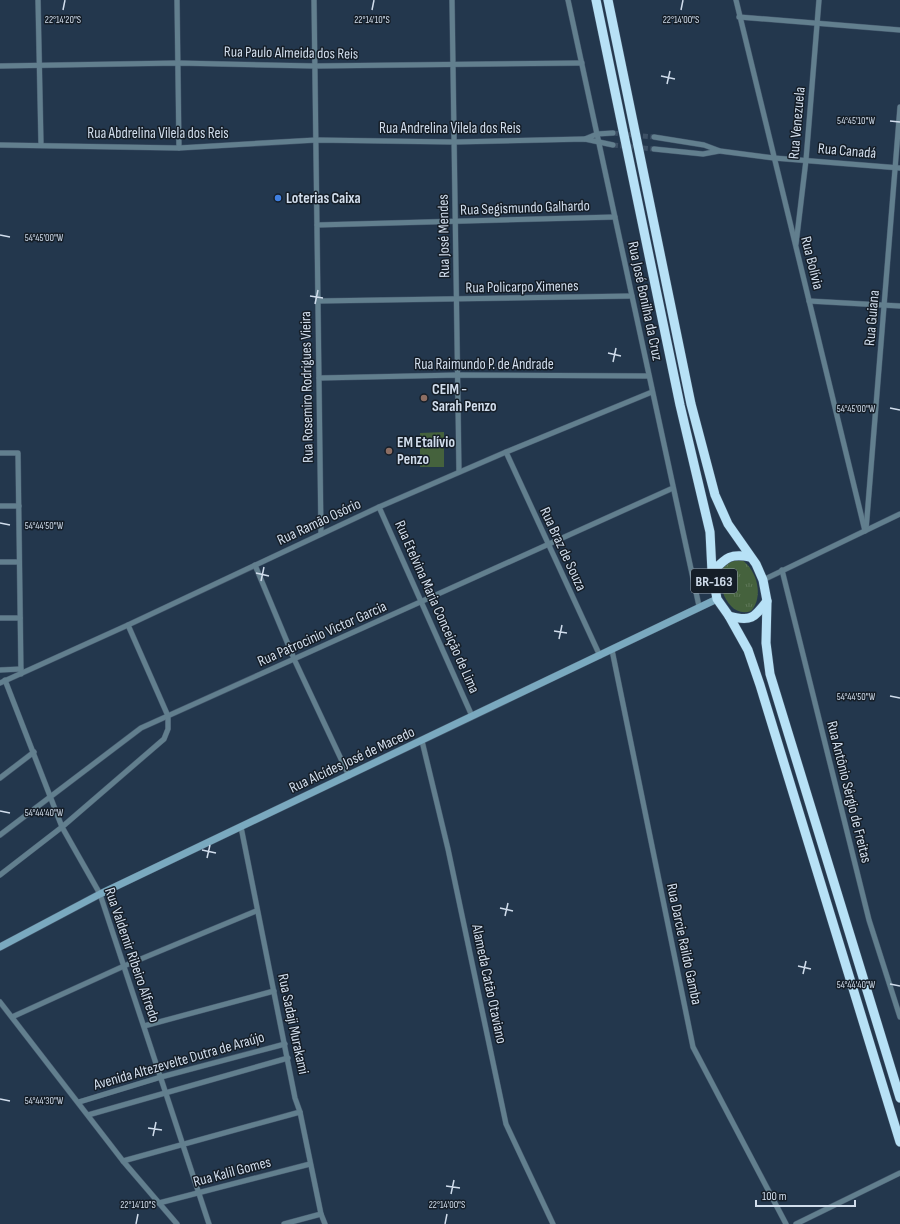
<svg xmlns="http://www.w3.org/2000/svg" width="900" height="1224" font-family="'Sofia Sans Condensed',sans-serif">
<defs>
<pattern id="grass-tufts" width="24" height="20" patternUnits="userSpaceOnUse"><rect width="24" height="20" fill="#45623d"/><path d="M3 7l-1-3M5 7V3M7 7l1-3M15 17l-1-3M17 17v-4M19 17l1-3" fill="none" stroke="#5f7859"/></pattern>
</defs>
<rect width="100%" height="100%" fill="#23374d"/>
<path fill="url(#grass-tufts)" d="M726 560H742C757 570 764 597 751 611 726 620 712 576 726 560Z"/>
<polygon fill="#45623d" points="444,432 444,467 420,467 420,433"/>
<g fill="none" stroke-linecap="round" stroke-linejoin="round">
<g stroke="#3d5065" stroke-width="5" stroke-dasharray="5 2.5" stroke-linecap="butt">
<polyline points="613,133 654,137"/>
<polyline points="613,145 654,149"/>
</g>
<defs>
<g id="street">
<polyline points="38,0 41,144"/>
<polyline points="177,0 179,148"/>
<polyline points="314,0 321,534"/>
<polyline points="452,0 459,472"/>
<polyline points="568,0 699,606"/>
<polyline points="736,0 865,531"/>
<polyline points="739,17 900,30"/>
<polyline points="0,66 178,63 315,66 582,63"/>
<polyline points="654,137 704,145 720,151 774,158 900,168"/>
<polyline points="585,139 597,134 613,133"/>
<polyline points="0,145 179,148 316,140 454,142 585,139 613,145"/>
<polyline points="654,149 703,154 719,151"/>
<polyline points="317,225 615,217"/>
<polyline points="796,244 806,160 819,0"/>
<polyline points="318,301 632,296"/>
<polyline points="809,301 900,306"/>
<polyline points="319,378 458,375 649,376"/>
<polyline points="506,452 600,656"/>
<polyline points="0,453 18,453 21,674"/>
<polyline points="0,506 19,506"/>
<polyline points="379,507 472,716"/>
<polyline points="866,530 900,107"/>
<polyline points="0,562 19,562"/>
<polyline points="255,565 295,661 349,776"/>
<polyline points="782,570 869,920 900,1017"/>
<polyline points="763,580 900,514"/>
<polyline points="0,618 20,618"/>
<polyline points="612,650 693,1047 786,1224"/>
<polyline points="0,670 21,669"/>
<polyline points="5,680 62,827 100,894 209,1224"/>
<polyline points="0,683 128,625 379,507 506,452 652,392"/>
<polyline points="422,741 448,849 506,1124 553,1224"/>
<polyline points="0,778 34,752"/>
<polyline points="241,827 295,1098 300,1112 321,1214 325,1224"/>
<polyline points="0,835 141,728 673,488"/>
<polyline points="0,875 62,827 164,739 168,729 168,716 128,625"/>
<polyline points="0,1002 123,1161 177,1224"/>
<polyline points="12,1017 124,966 256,911"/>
<polyline points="144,1026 274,991"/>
<polyline points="79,1102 161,1077 285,1044"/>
<polyline points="88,1115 288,1058"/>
<polyline points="123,1161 300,1112"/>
<polyline points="159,1203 310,1164"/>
<polyline points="284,1224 321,1214"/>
<polyline points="796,1224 900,1173"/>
</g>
<polyline id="secondary" points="0,947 100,894 717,599"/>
<g id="highway">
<polyline points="596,0 680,405 710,532 712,572 717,599 729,616 748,650 760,685 900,1142"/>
<polyline points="608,0 691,404 715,495 728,524 756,564 763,580 767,601 766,643 770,674 900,1098"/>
<path d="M712 572C726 558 730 553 750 557"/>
<path d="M729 616C751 622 754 618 767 601"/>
</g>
</defs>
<use href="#street" stroke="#42556a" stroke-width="6"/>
<use href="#secondary" stroke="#42556a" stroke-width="8"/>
<use href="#highway" stroke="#42556a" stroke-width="10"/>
<use href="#street" stroke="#627f8e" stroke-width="5"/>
<use href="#secondary" stroke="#7aa9bf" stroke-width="7"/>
<use href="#highway" stroke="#b7e1f6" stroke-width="9"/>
</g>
<path fill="none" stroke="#d1ddec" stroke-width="1.5" d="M63 10 65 0M372 10 374 0M681 10 683 0M661 76 675 79M667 84 670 71M890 121 900 122M0 235 10 237M310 296 323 298M315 304 318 290M608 353 621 356M613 362 616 348M890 408 900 410M0 523 10 525M256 573 269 576M261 581 264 567M554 631 567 633M559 639 562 625M890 696 900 698M0 811 10 813M202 850 216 853M207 858 210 845M500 908 513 911M505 916 508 903M798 966 811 969M803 974 806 961M890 984 900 986M0 1099 10 1101M148 1128 162 1130M153 1136 156 1122M446 1186 460 1188M451 1194 454 1180M136 1224 138 1214M445 1224 447 1214"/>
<circle fill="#3f7fe0" stroke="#151e28" stroke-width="1.5" cx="278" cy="198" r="4"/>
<g fill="#8d6e63" stroke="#151e28" stroke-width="1.5">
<circle cx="424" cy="398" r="4"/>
<circle cx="389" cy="451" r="4"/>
</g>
<g text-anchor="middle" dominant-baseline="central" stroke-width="3" stroke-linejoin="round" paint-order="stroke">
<rect fill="#151e28" stroke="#99a4b1" stroke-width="1" x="691" y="569" width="46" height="24" rx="3"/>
<g font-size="14" font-weight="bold" fill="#d1ddec">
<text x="714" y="581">BR-163</text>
</g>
<g font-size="15" fill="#d1ddec" stroke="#151e28">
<text transform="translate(291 53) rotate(1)">Rua Paulo Almeida dos Reis</text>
<text transform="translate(797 123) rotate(-85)">Rua Venezuela</text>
<text x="450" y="128">Rua Andrelina Vilela dos Reis</text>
<text x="158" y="133">Rua Abdrelina Vilela dos Reis</text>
<text transform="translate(847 151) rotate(5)">Rua Canadá</text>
<text transform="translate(525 208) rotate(-2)">Rua Segismundo Galhardo</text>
<text transform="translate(444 236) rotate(-91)">Rua José Mendes</text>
<text transform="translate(812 263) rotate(76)">Rua Bolívia</text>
<text transform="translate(522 287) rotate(-1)">Rua Policarpo Ximenes</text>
<text transform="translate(645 301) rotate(78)">Rua José Bonilha da Cruz</text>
<text transform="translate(872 318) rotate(-85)">Rua Guiana</text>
<text x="484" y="364">Rua Raimundo P. de Andrade</text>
<text transform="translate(307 387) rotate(-91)">Rua Rosemiro Rodrigues Vieira</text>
<text transform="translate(319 522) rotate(-25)">Rua Ramão Osório</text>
<text transform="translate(563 549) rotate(65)">Rua Braz de Souza</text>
<text transform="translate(437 607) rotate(66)">Rua Etelvina Maria Conceição de Lima</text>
<text transform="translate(322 634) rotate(-24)">Rua Patrocinio Victor Garcia</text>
<text transform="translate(352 760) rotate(-25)">Rua Alcídes José de Macedo</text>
<text transform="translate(849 792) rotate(76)">Rua Antônio Sérgio de Freitas</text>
<text transform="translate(684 944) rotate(78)">Rua Darcie Raildo Gamba</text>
<text transform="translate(132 955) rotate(71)">Rua Valdemir Ribeiro Alfredo</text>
<text transform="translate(489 984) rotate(78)">Alameda Catão Otaviano</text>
<text transform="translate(293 1024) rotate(78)">Rua Sadaji Murakami</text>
<text transform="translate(179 1061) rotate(-16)">Avenida Altezevelte Dutra de Araújo</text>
<text transform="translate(232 1172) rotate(-15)">Rua Kalil Gomes</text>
</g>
<g font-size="15" font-weight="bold" fill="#d1ddec" stroke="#151e28" text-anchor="start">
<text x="286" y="198">Loterias Caixa</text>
<text x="432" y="389">CEIM -<tspan x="432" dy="17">Sarah Penzo</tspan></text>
<text x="397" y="442">EM Etalívio<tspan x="397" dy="17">Penzo</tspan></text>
</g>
</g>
<g font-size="10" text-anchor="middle" fill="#d1ddec" stroke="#151e28" stroke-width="3" stroke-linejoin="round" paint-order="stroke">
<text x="63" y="23">22°14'20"S</text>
<text x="372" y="23">22°14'10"S</text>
<text x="681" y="23">22°14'00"S</text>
<text x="856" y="124">54°45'10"W</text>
<text x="44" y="241">54°45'00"W</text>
<text x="856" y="412">54°45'00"W</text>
<text x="44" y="529">54°44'50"W</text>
<text x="856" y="700">54°44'50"W</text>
<text x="44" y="816">54°44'40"W</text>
<text x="856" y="988">54°44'40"W</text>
<text x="44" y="1104">54°44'30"W</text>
<text x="138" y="1208">22°14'10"S</text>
<text x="447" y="1208">22°14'00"S</text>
</g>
<path d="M756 1200v6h99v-6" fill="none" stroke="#d1ddec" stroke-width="2"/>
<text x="762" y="1200" font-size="12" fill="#d1ddec" stroke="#151e28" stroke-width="3" paint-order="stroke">100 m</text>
</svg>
